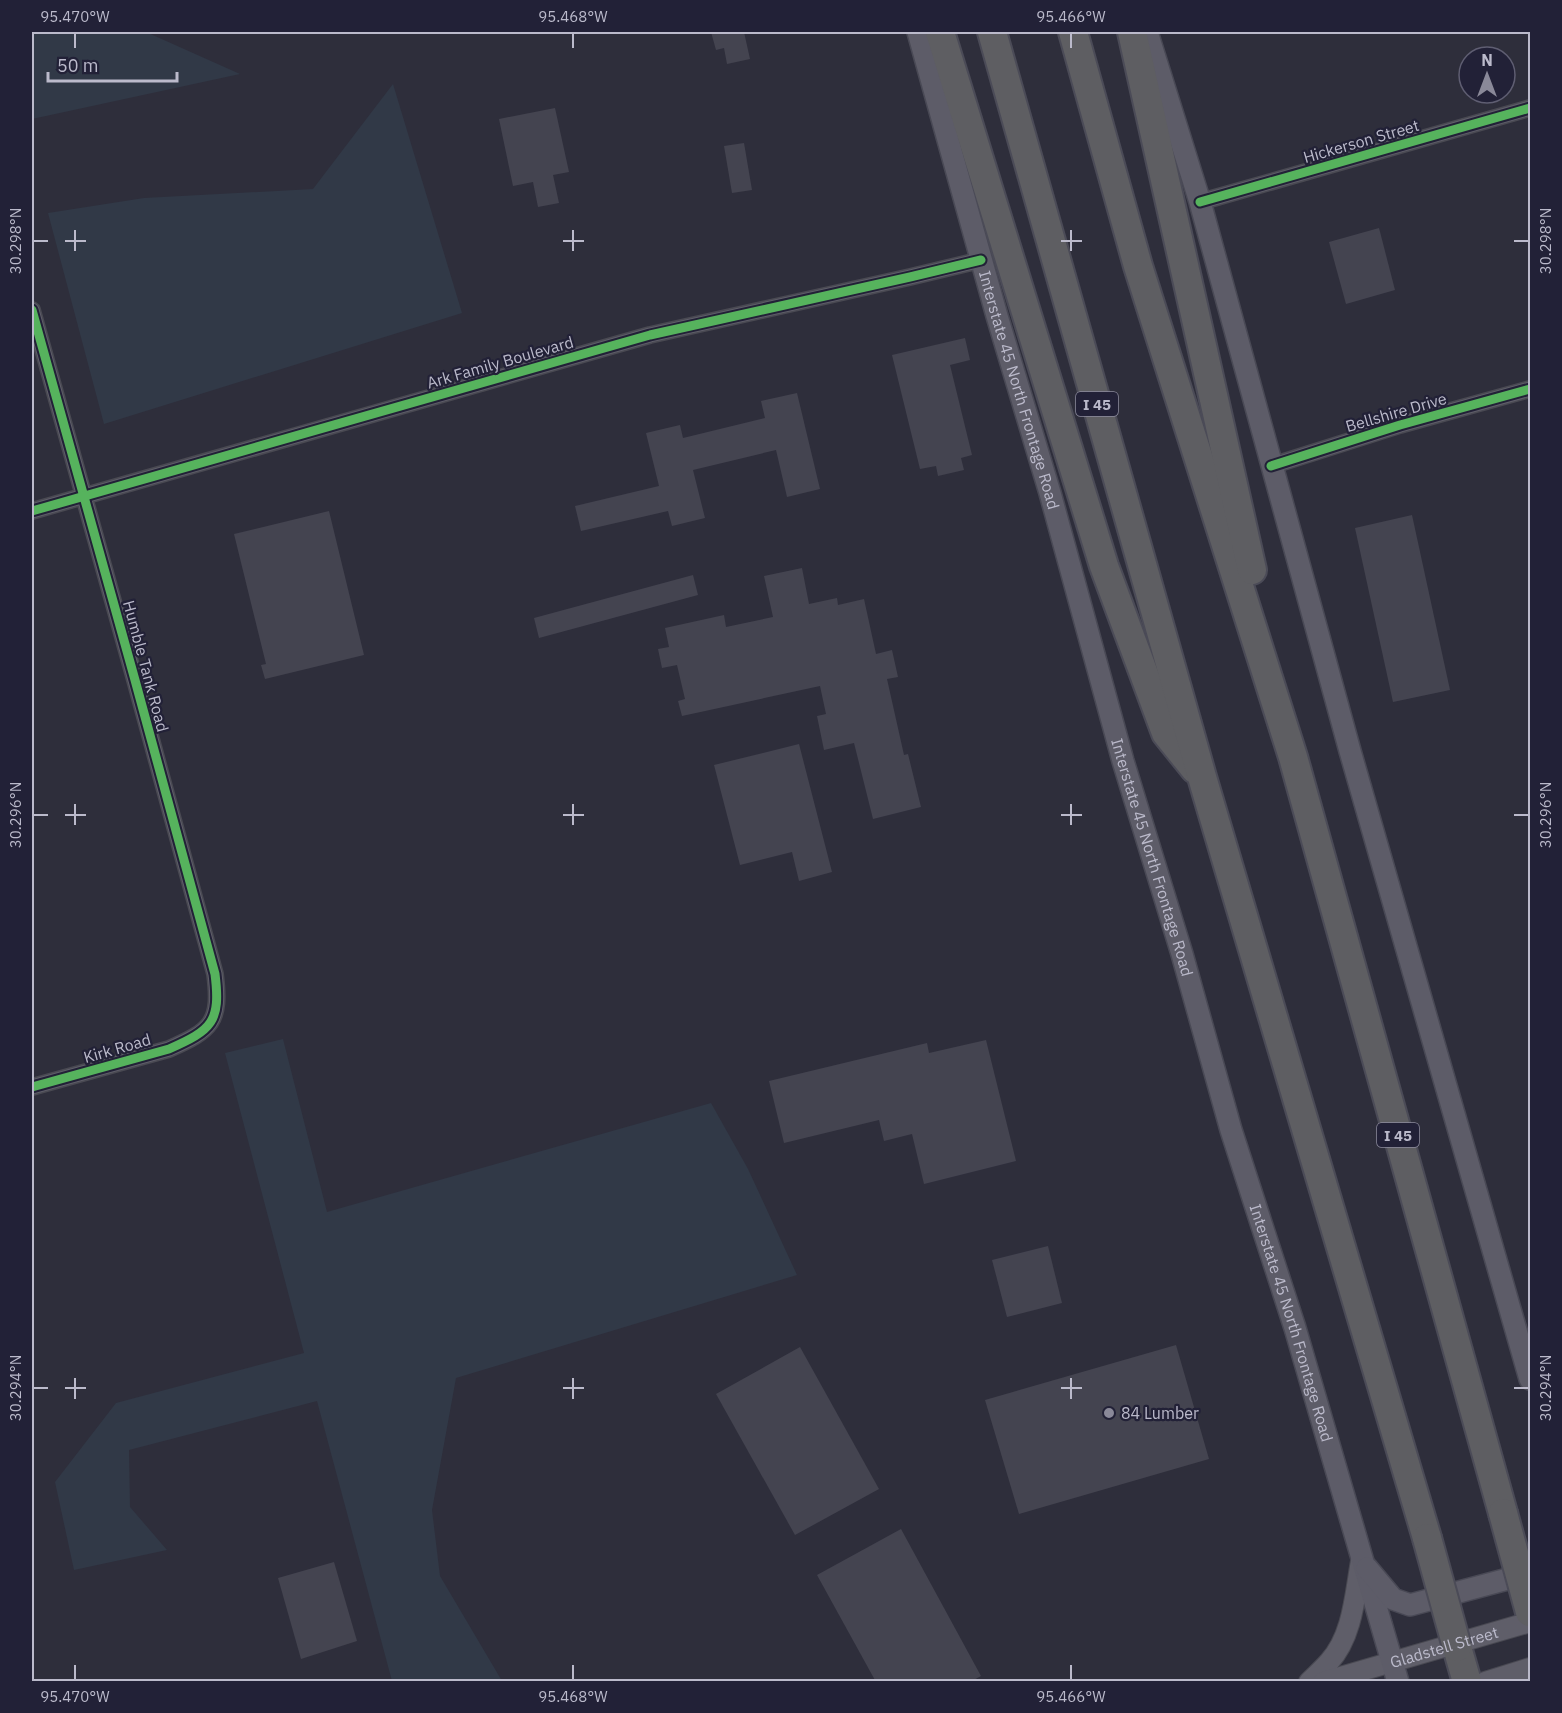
<svg xmlns="http://www.w3.org/2000/svg" width="1562" height="1713" font-family="'IBM Plex Sans',sans-serif">
<rect width="100%" height="100%" fill="#2e2e3b"/>
<g fill="#313947">
<polygon points="32,32 146,32 240,74 32,119"/>
<polygon points="393,84 462,313 104,424 48,213 144,198 313,189"/>
<polygon points="283,1039 327,1212 711,1103 748,1169 797,1275 456,1378 432,1510 440,1576 502,1681 392,1681 317,1401 129,1450 130,1507 167,1550 74,1570 55,1482 116,1403 304,1353 225,1053"/>
</g>
<g fill="#444450">
<polygon points="711,32 744,32 750,59 727,64 724,48 716,50"/>
<polygon points="555,108 569,172 553,175 559,203 538,207 533,182 513,186 499,119"/>
<polygon points="744,143 752,190 732,193 724,146"/>
<polygon points="1379,228 1395,290 1346,304 1329,242"/>
<polygon points="965,338 970,360 950,365 972,455 961,458 964,470 938,476 936,466 920,469 892,355"/>
<polygon points="797,393 820,489 787,497 776,450 693,470 705,518 672,526 668,511 581,531 575,506 659,486 646,433 680,425 683,438 765,418 761,401"/>
<polygon points="329,511 364,655 265,679 261,665 266,664 234,534"/>
<polygon points="1412,515 1450,690 1393,702 1355,528"/>
<polygon points="802,568 809,604 837,598 838,605 864,599 876,654 892,650 898,677 887,679 904,755 908,754 921,807 873,819 854,743 824,750 817,716 826,714 820,686 682,716 678,701 685,699 677,665 662,668 658,649 669,647 665,628 724,615 726,627 773,617 764,576"/>
<polygon points="693,575 698,595 539,638 534,618"/>
<polygon points="799,744 832,872 799,881 792,852 740,865 714,765"/>
<polygon points="986,1040 1016,1161 924,1184 912,1134 884,1141 879,1120 784,1143 769,1081 927,1043 929,1053"/>
<polygon points="1048,1246 1062,1303 1007,1317 992,1260"/>
<polygon points="1176,1345 1209,1459 1019,1514 985,1400"/>
<polygon points="800,1347 879,1489 795,1535 716,1394"/>
<polygon points="901,1529 981,1676 970,1682 876,1682 817,1575"/>
<polygon points="334,1562 357,1641 301,1659 278,1578"/>
</g>
<g fill="none" stroke-linecap="round" stroke-linejoin="round">
<defs>
<g id="minor">
<polyline points="1200,202 1530,108"/>
<path d="M32 310 135 680 215 974C221 1022 212 1030 169 1049L32 1087"/>
<polyline points="1271,466 1400,425 1530,389"/>
<polyline points="32,511 650,335 910,277 981,260"/>
</g>
<g id="tertiary">
<path d="M1309 1682C1316 1675 1323 1669 1329 1662 1353 1636 1355 1594 1361 1561"/>
<path id="s1" d="M1323 1682 1530 1622"/>
<polyline points="1485,1682 1530,1668"/>
</g>
<g id="secondary">
<path id="s2" d="M918 32 997 316 1050 493 1123 761 1182 954 1231 1130 1295 1328 1398 1682"/>
<polyline points="1147,32 1200,202 1350,751 1530,1379"/>
<polyline points="1367,1568 1393,1599 1410,1605 1530,1573"/>
</g>
<g id="motorway">
<polyline points="940,32 1104,566 1166,733 1195,769"/>
<polyline points="992,32 1202,777 1427,1538"/>
<polyline points="1073,32 1138,266 1293,757 1503,1513"/>
<polyline points="1132,32 1252,570"/>
<polyline points="1457,1647 1467,1682"/>
</g>
</defs>
<use href="#minor" stroke="#494952" stroke-width="18"/>
<use href="#tertiary" stroke="#494952" stroke-width="22"/>
<use href="#secondary" stroke="#494955" stroke-width="24"/>
<use href="#motorway" stroke="#4b4b57" stroke-width="32"/>
<use href="#minor" stroke="#5f5e69" stroke-width="15"/>
<use href="#tertiary" stroke="#5f5e69" stroke-width="20"/>
<use href="#secondary" stroke="#5d5c68" stroke-width="21"/>
<use href="#motorway" stroke="#5e5e62" stroke-width="28"/>
<defs>
<g id="motorway-bridge">
<polyline points="1503,1513 1530,1612"/>
<polyline points="1427,1538 1457,1647"/>
</g>
</defs>
<use href="#motorway-bridge" stroke="#4b4b57" stroke-width="32" stroke-linecap="butt"/>
<use href="#motorway-bridge" stroke="#5e5e62" stroke-width="28"/>
<defs>
<g id="cycleway">
<polyline points="1200,202 1530,108"/>
<path d="M32 310 135 680 215 974C221 1022 212 1030 169 1049L32 1087"/>
<polyline points="1271,466 1400,425 1530,389"/>
<polyline points="32,511 650,335 910,277 981,260"/>
</g>
</defs>
<use href="#cycleway" stroke="#222137" stroke-width="13"/>
<use href="#cycleway" stroke="#56b35d" stroke-width="9"/>
</g>
<path fill="none" stroke="#bbbacb" stroke-width="2" d="M75 33V48M573 33V48M1071 33V48M75 230V251M573 230V251M1071 230V251M33 241H48M65 241H86M563 241H584M1061 241H1082M1514 241H1529M75 804V825M573 804V825M1071 804V825M33 815H48M65 815H86M563 815H584M1061 815H1082M1514 815H1529M75 1378V1399M573 1378V1399M1071 1378V1399M33 1388H48M65 1388H86M563 1388H584M1061 1388H1082M1514 1388H1529M75 1665V1680M573 1665V1680M1071 1665V1680"/>
<circle fill="#8a8999" stroke="#222137" stroke-width="2" cx="1109" cy="1413" r="6"/>
<g text-anchor="middle" dominant-baseline="central" stroke-width="4.5" stroke-linejoin="round" paint-order="stroke">
<g fill="#222137" stroke="#8d8c9f" stroke-width="1.5">
<rect x="1076" y="392" width="42" height="24" rx="4.5"/>
<rect x="1377" y="1123" width="42" height="24" rx="4.5"/>
</g>
<g font-size="15" font-weight="bold" fill="#bbbacb">
<text x="1097" y="404">I 45</text>
<text x="1398" y="1135">I 45</text>
</g>
<g font-size="16" fill="#bbbacb" stroke="#222137">
<text transform="translate(1361 141) rotate(-16)">Hickerson Street</text>
<text transform="translate(500 362) rotate(-16)">Ark Family Boulevard</text>
<text stroke="none"><textPath href="#s2" startOffset="372">Interstate 45 North Frontage Road</textPath></text>
<text transform="translate(1396 412) rotate(-16)">Bellshire Drive</text>
<text transform="translate(146 666) rotate(75)">Humble Tank Road</text>
<text stroke="none"><textPath href="#s2" startOffset="858">Interstate 45 North Frontage Road</textPath></text>
<text transform="translate(117 1048) rotate(-16)">Kirk Road</text>
<text stroke="none"><textPath href="#s2" startOffset="1344">Interstate 45 North Frontage Road</textPath></text>
<text stroke="none"><textPath href="#s1" startOffset="126">Gladstell Street</textPath></text>
</g>
<g font-size="16" fill="#bbbacb" stroke="#222137" text-anchor="start">
<text x="1121" y="1413">84 Lumber</text>
</g>
</g>
<rect width="1562" height="1713" fill="none" stroke="#222137" stroke-width="66"/>
<g transform="translate(1487 75)"><circle r="28" fill="#222137" stroke="#5f5e72" stroke-width="1.5"/>
<path d="M0-4.5L10 22L0 15L-10 22Z" fill="#8a8999"/>
<text y="-9" font-size="16" font-weight="bold" text-anchor="middle" fill="#bbbacb">N</text>
</g>
<path d="M48 72v9h129v-9" fill="none" stroke="#bbbacb" stroke-width="3"/>
<text x="57" y="72" font-size="18" fill="#bbbacb" stroke="#222137" stroke-width="4.5" paint-order="stroke">50 m</text>
<rect x="33" y="33" width="1496" height="1647" fill="none" stroke="#bbbacb" stroke-width="2"/>
<g font-size="15" text-anchor="middle" fill="#bbbacb">
<text x="75" y="22">95.470°W</text>
<text x="573" y="22">95.468°W</text>
<text x="1071" y="22">95.466°W</text>
<text transform="translate(16 241) rotate(-90)" y="5">30.298°N</text>
<text transform="translate(1546 241) rotate(-90)" y="5">30.298°N</text>
<text transform="translate(16 815) rotate(-90)" y="5">30.296°N</text>
<text transform="translate(1546 815) rotate(-90)" y="5">30.296°N</text>
<text transform="translate(16 1388) rotate(-90)" y="5">30.294°N</text>
<text transform="translate(1546 1388) rotate(-90)" y="5">30.294°N</text>
<text x="75" y="1702">95.470°W</text>
<text x="573" y="1702">95.468°W</text>
<text x="1071" y="1702">95.466°W</text>
</g>
</svg>
